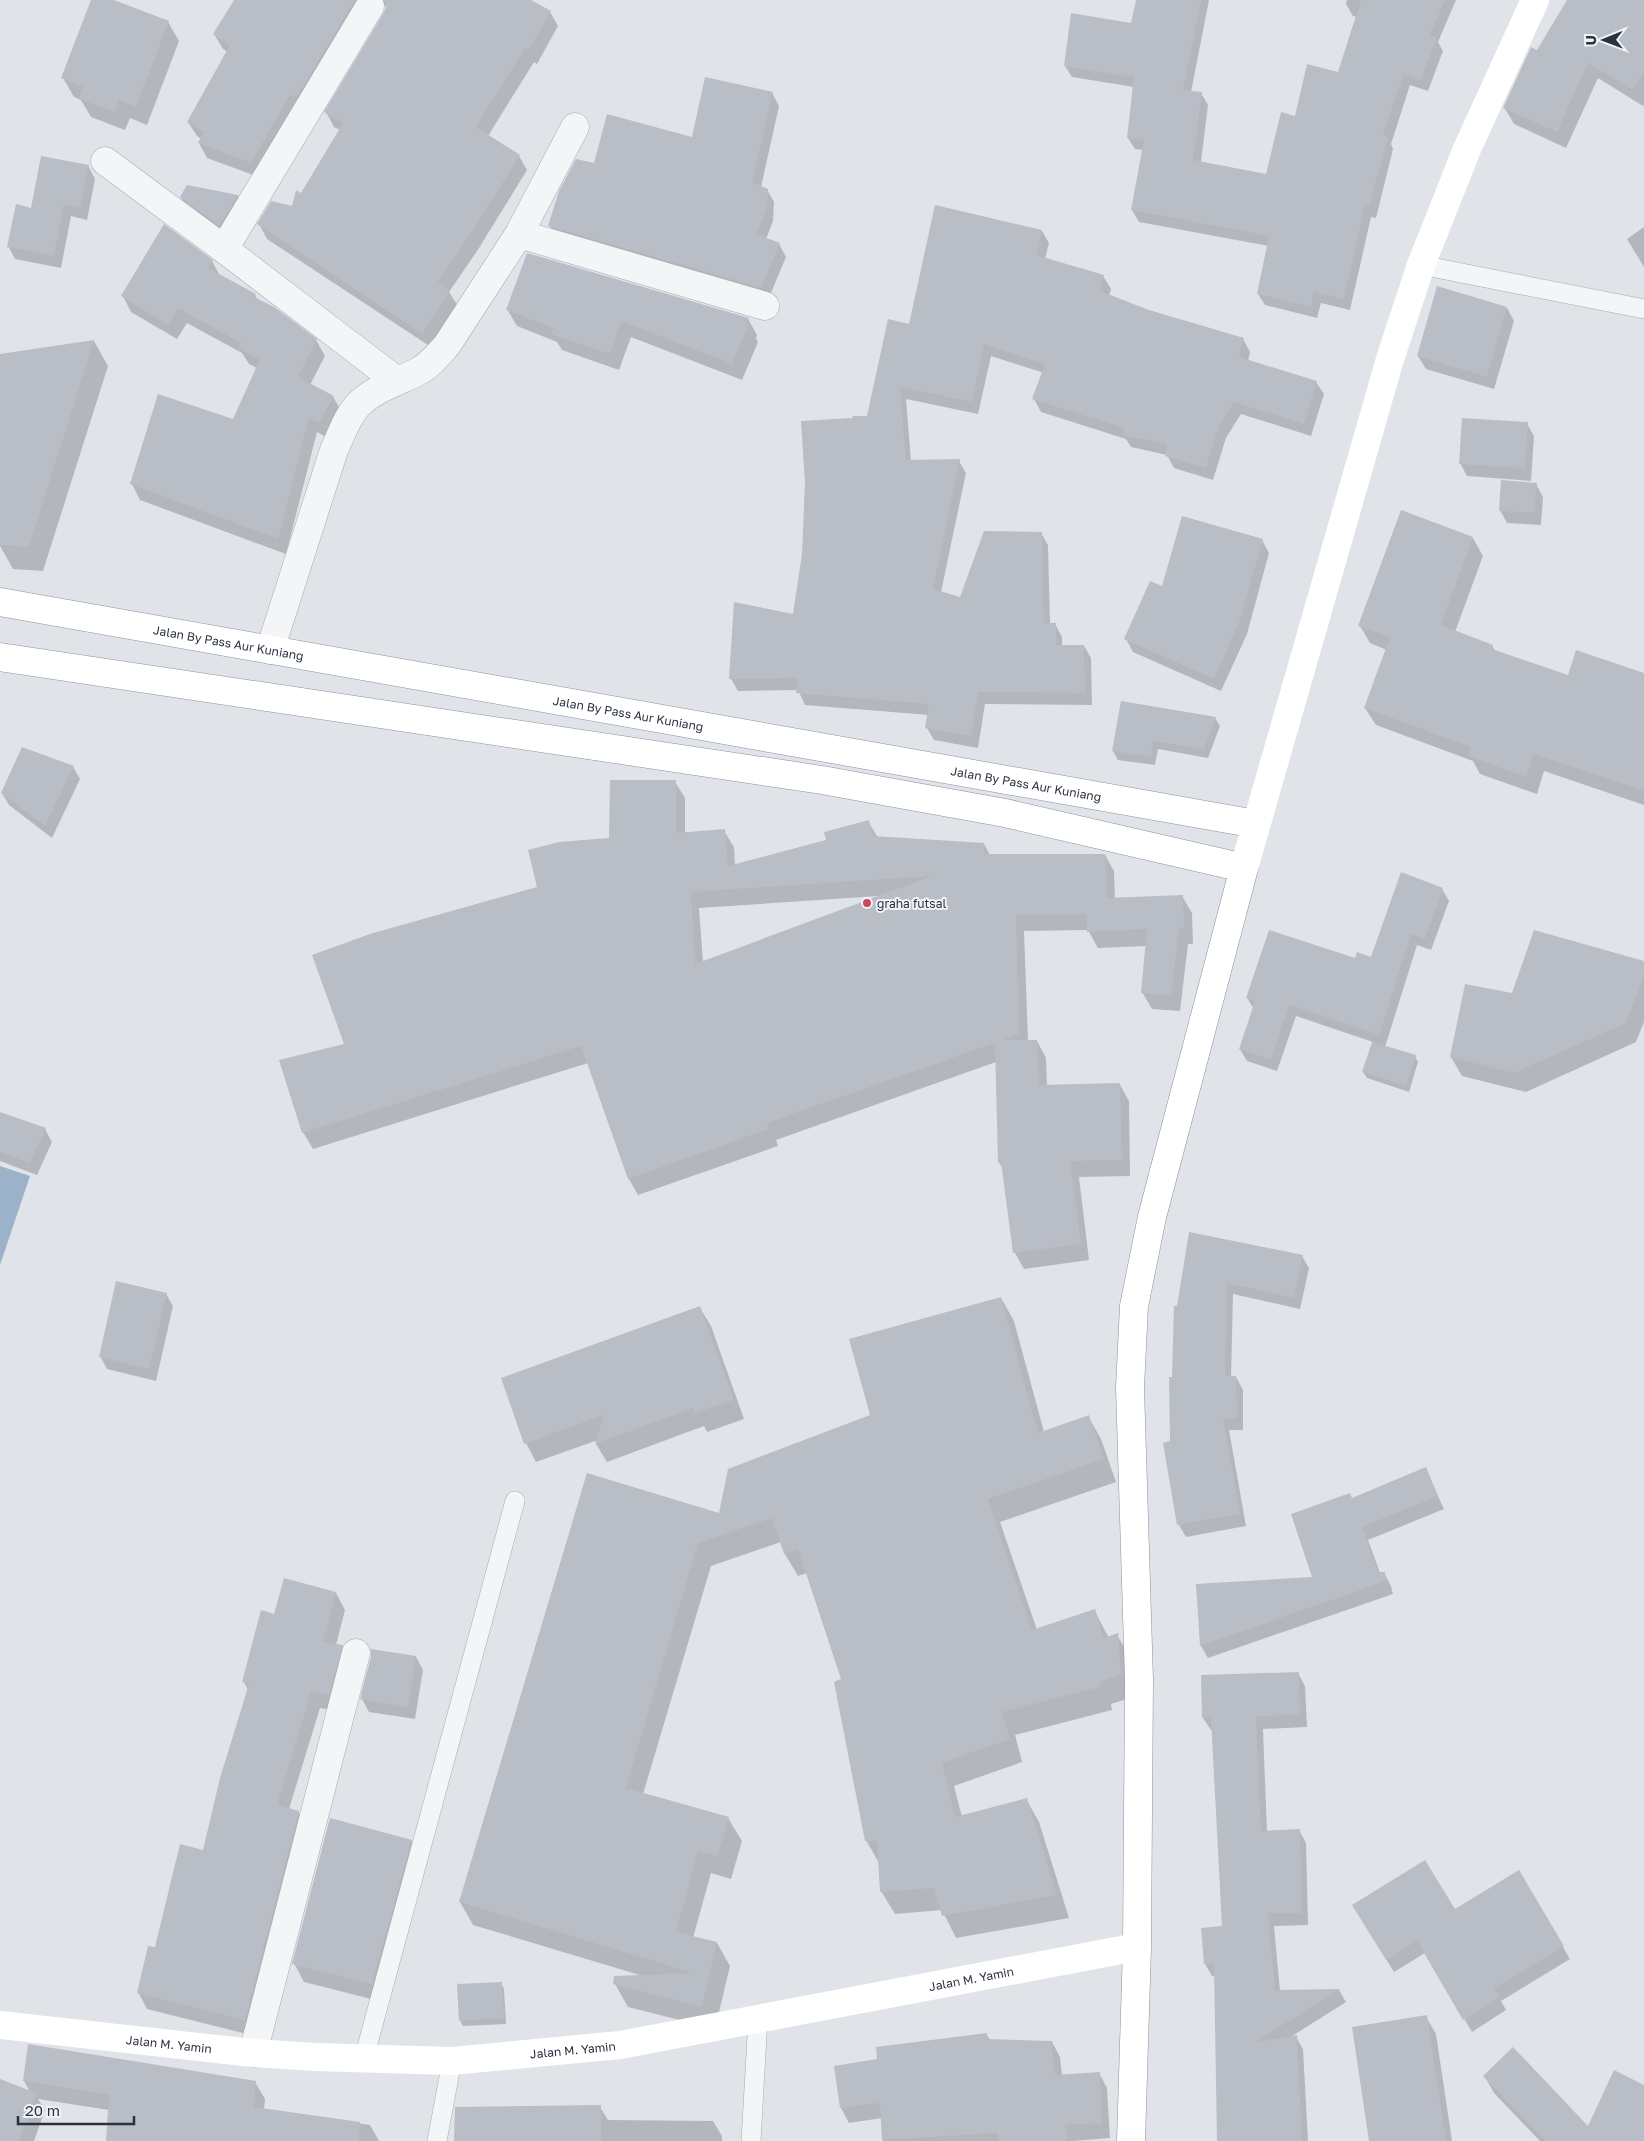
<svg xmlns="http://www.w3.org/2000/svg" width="1644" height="2141" font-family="'Golos Text',sans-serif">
<rect width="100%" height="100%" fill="#e0e4e9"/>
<polygon fill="#9bb2c9" points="0,1166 30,1176 0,1265"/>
<g fill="#0003" fill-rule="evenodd">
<polygon points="92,0 110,0 168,22 179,41 147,125 130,118 125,130 91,117 81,100 74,97 63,78"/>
<polygon points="235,0 528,0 550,12 558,26 537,64 534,62 488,136 519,156 527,170 479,248 449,292 458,306 431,347 267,239 259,224 293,207 340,130 334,127 326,112 385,15 387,6 380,4 259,177 207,158 199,143 201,139 197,136 188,122 228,52 223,49 214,34"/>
<polygon points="1137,0 1209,0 1191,92 1201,93 1208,105 1201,162 1267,175 1296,117 1339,73 1357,17 1353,16 1346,4 1347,0 1456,0 1438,42 1443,51 1428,91 1410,85 1391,144 1393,149 1376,218 1371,217 1350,310 1321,303 1317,318 1265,305 1258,294 1269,246 1139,222 1132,210 1143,150 1135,149 1128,138 1134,87 1072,77 1065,66 1132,24"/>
<polygon points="1568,0 1644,0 1644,104 1643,106 1598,78 1566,148 1514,124 1504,107"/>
<polygon points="772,93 779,106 761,187 767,190 774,202 773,221 766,239 779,244 786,257 768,300 557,239 550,226 595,165 692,139"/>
<polygon points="88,166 95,179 87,220 71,216 61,268 15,259 8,246 32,209"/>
<polygon points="187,186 238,196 245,208 227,238 188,209 181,197"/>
<polygon points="1644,227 1644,267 1627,239"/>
<polygon points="1042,231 1049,243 1045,259 1103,276 1111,289 1109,296 1148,312 1243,339 1250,352 1248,361 1316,382 1324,394 1311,436 1241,414 1226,438 1213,480 1174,468 1167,455 1131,447 1126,439 1041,412 1034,399 1044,373 991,356 978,414 906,399 911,461 959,461 966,473 941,592 961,598 1041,533 1048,545 1050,624 1055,624 1062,637 1062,646 1084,646 1091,658 1092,705 985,704 978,748 934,740 927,728 929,715 805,705 798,690 738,691 731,679 794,616 868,417 910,325"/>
<polygon points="212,261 220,276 255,295 258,300 316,340 325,356 310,385 333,397 342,412 328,438 317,432 286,554 140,500 132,484 233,420 257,368 249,364 242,353 187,323 177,339 131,312 123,296"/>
<polygon points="1507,308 1514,321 1494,389 1426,369 1418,356"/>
<polygon points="507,309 748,319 757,335 756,339 758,342 742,380 631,337 619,370 562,350 557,342 517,326"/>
<polygon points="94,341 108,366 43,571 13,569 0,546 0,355"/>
<polygon points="1527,424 1534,436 1531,481 1467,476 1460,463"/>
<polygon points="1536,484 1543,497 1541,525 1507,523 1500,510"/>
<polygon points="1473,538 1483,556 1455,632 1492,646 1496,652 1569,677 1644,675 1644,805 1544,771 1537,794 1480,774 1473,761 1376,725 1365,708 1387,650 1370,643 1360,626"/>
<polygon points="1262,540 1269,553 1247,634 1221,691 1133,652 1126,639 1163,588"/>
<polygon points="1122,703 1215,718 1220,726 1208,758 1158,749 1155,765 1118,760 1113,751"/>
<polygon points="73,767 80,779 52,838 9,805 2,793"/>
<path d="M675 782 685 798V834L724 831 734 847 735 865 827 841 868 821 878 838 984 844 990 855H1105L1114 871 1115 899 1182 896 1192 913 1193 944H1188L1180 1011 1152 1009 1142 992 1146 946 1098 948 1088 930 1024 931 1028 1041H1037L1046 1058 1047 1086 1120 1085 1129 1101 1130 1176 1079 1177 1089 1260 1024 1269 1015 1253 1003 1169 999 1162 996 1062 776 1140 778 1146 638 1195 629 1179 588 1063 313 1149 303 1132 346 1045 539 888 611 839ZM879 896 703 962 699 908Z"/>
<polygon points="1442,889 1449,901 1431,950 1417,945 1385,1047 1415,1056 1418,1062 1409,1092 1367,1078 1363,1072 1373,1042 1296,1016 1277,1071 1247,1061 1240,1049 1254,1009 1247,998 1356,960 1372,958"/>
<polygon points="1644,963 1644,1022 1636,1042 1526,1092 1462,1076 1451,1057"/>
<polygon points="0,1113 45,1129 52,1142 37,1175 0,1161"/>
<polygon points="1190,1233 1302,1256 1309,1268 1300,1309 1233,1294 1231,1378 1236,1377 1243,1390 1243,1430 1229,1430 1246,1526 1186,1537 1179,1525 1164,1444 1171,1442 1178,1308"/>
<polygon points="166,1294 173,1306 156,1381 107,1369 100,1356"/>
<polygon points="1001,1298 1014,1321 1044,1432 1088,1416 1101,1439 1116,1482 1000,1522 1037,1630 1094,1610 1109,1638 1117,1635 1130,1657 1133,1697 1111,1704 1112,1710 1015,1735 1022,1762 954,1786 962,1817 1026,1799 1039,1822 1069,1918 956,1938 942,1910 895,1914 881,1891 879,1863 866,1840 843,1680 807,1573 798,1576 785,1554 781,1542 711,1566 643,1794 728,1818 742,1841 731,1879 711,1873 693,1938 717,1943 730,1966 715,2029 628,2007 615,1984 643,1976 473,1925 460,1902 587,1474 720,1514 871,1415"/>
<polygon points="700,1308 711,1326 744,1419 707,1432 704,1426 607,1462 596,1444 598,1440 536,1462 526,1443"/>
<polygon points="1425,1468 1444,1509 1368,1540 1380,1573 1384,1573 1391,1586 1393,1594 1208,1658 1201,1646 1197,1586 1314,1578 1352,1499"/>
<polygon points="336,1593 345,1610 336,1645 342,1646 352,1663 338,1711 320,1708 289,1809 298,1812 308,1828 255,2036 147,2009 138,1992 156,1949 204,1852 248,1690 244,1682 275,1616"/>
<polygon points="416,1657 423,1670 415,1719 369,1712 362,1699"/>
<polygon points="1298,1673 1305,1686 1307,1727 1263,1729 1267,1832 1299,1830 1306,1843 1308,1925 1274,1926 1280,1991 1339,1990 1346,2002 1289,2038 1296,2037 1303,2049 1308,2141 1218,2141 1215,1976 1212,1976 1205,1964 1223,1927 1213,1730 1211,1730 1203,1718"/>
<polygon points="411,1841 422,1860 383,2002 304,1982 294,1963"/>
<polygon points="1518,1871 1570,1959 1501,2001 1506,2010 1472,2032 1425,1953 1394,1972 1361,1918 1454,1911"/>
<polygon points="501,1983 504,1989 506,2024 463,2026 460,2020"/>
<polygon points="1426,2017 1436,2034 1452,2141 1397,2141"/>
<polygon points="986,2034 990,2040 1052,2042 1060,2057 1062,2076 1099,2073 1107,2088 1110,2138 1073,2141 883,2141 882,2118 849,2123 841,2108 879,2060"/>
<polygon points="1485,2077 1588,2128 1644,2086 1644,2141 1540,2141 1494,2093"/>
<polygon points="0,2080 30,2092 24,2081 255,2082 265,2099 264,2110 370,2125 379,2141 107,2141 109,2110 38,2099 45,2110 34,2141 0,2141"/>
<polygon points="600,2107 608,2120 713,2121 722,2136 722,2141 456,2141"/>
</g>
<g fill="#b8bdc6" fill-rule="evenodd">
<polygon points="91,0 114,0 169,21 136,107 119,100 115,112 79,99 83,87 61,78"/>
<polygon points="234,0 355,0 297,97 290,95 251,163 198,143 204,132 187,122 230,45 213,34"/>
<polygon points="384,0 531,0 551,11 529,50 525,48 476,127 520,155 471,233 438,282 450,291 422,334 257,224 271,201 292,206 296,190 301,193 343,123 324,112 383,14 386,7"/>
<polygon points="1136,0 1201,0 1183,90 1202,92 1193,160 1266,174 1281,112 1295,116 1307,64 1338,72 1361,0 1445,0 1430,35 1437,38 1421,80 1404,74 1383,135 1388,137 1369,207 1365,205 1344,299 1314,292 1311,307 1257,294 1269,236 1131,210 1144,140 1127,138 1134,77 1064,66 1071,13 1131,23"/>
<polygon points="1567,0 1644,0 1644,72 1633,90 1588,63 1557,132 1503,108 1531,47 1537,50"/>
<polygon points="705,77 773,92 752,182 768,189 767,208 756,234 780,243 761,288 548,226 559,191 576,159 594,163 607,114 692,137"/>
<polygon points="41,156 89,165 80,208 64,204 54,256 7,247 16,204 31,208"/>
<polygon points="187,185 238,195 219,226 180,197"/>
<polygon points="935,205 1042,230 1036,255 1104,275 1100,291 1149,310 1244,338 1239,357 1317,381 1304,424 1234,402 1219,425 1206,468 1165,456 1167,444 1122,435 1124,428 1032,399 1045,364 984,344 972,402 900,387 906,460 960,459 933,589 960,597 984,531 1042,532 1044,623 1056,623 1056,645 1084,645 1085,693 978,692 971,736 925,728 929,704 796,693 797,678 729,679 734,602 793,614 802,554 805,483 801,421 853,418 852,416 867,416 888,319 909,324"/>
<polygon points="164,224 213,260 208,268 256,294 254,297 274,307 317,339 298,377 334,396 319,423 309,418 278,539 130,484 158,394 233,419 260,359 238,349 241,343 178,308 168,325 121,296"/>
<polygon points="527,253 749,318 746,323 749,324 732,364 621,321 610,354 551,334 553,328 506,310"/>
<polygon points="1437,286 1507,307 1487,377 1417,356"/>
<polygon points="94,340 29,547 0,545 0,354"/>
<polygon points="1462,418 1528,422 1525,468 1459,464"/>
<polygon points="1501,480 1537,483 1534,513 1499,511"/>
<polygon points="1401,510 1473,537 1441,625 1493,645 1492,649 1568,675 1576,650 1644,673 1644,791 1534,754 1526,777 1468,756 1471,747 1364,708 1390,637 1358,626"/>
<polygon points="1182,516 1263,539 1240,620 1214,679 1124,639 1150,581 1162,586"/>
<polygon points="1121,701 1216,717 1204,750 1153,741 1151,757 1112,751"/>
<polygon points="22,747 74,766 45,826 1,793"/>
<path d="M610 780H676V833L725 829 728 866 826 840 824 832 869 820 873 836 984 843V854H1105L1107 898 1183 895 1184 928H1179L1171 995 1141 993 1147 929 1087 932 1086 914 1016 915 1019 1034 1002 1040H1037L1039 1085 1120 1083 1122 1160 1070 1161 1081 1244 1013 1253 1001 1162 998 1163 995 1043 767 1123 769 1129 628 1179 581 1046 302 1133 279 1060 344 1044 312 955 370 934 537 887 528 850 559 842 609 838ZM932 876 695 964 691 892Z"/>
<polygon points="1401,872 1443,888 1425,939 1411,934 1379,1035 1289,1005 1271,1060 1239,1049 1255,1001 1246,998 1269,930 1355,958 1357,952 1371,957"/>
<polygon points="1534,930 1644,961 1644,977 1626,1023 1514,1073 1450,1057 1465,984 1512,993"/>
<polygon points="1372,1042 1416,1055 1406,1086 1362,1072"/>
<polygon points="0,1112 46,1128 30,1163 0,1152"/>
<polygon points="1189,1232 1303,1255 1294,1298 1227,1283 1225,1376 1236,1376 1237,1418 1223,1418 1240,1514 1177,1525 1163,1443 1170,1441 1169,1377 1172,1377 1174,1306 1177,1306"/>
<polygon points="116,1281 167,1293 149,1369 99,1357"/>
<polygon points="1001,1297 1038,1433 1089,1415 1104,1459 988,1499 1032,1630 1095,1609 1104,1638 1118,1633 1121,1674 1099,1682 1100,1687 1002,1712 1010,1739 942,1763 955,1817 1027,1798 1057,1895 942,1916 934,1888 880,1892 877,1841 865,1841 834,1682 841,1679 798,1549 784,1554 772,1518 698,1543 626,1788 729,1817 718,1856 698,1851 676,1932 717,1942 702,2007 613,1984 614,1976 693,1973 459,1902 587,1473 719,1513 728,1469 870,1415 849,1339"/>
<polygon points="700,1306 734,1400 695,1413 693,1408 595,1444 604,1415 524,1444 501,1378"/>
<polygon points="1426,1467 1438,1496 1362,1527 1378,1572 1385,1572 1386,1581 1200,1646 1196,1584 1312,1577 1291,1514 1350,1493 1352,1498"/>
<polygon points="284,1578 336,1592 323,1642 343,1645 329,1695 311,1692 277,1805 299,1811 245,2020 137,1993 148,1946 155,1947 180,1844 203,1850 220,1778 249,1684 242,1682 261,1610 274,1614"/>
<polygon points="371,1649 416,1656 408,1707 360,1699 371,1657"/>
<polygon points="1299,1672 1300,1715 1256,1716 1261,1831 1300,1829 1302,1913 1268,1913 1275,1990 1340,1989 1255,2042 1297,2035 1302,2141 1217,2141 1214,1963 1204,1964 1201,1928 1222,1926 1211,1718 1202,1718 1201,1675"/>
<polygon points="330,1818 412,1840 372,1984 292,1964"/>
<polygon points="1425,1860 1455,1909 1519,1870 1564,1946 1494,1989 1500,1997 1463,2020 1417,1941 1386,1960 1352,1905"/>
<polygon points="502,1982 504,2018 459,2021 457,1984"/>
<polygon points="1427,2015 1446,2141 1369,2141 1352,2027"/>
<polygon points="987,2033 987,2039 1052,2041 1055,2075 1100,2072 1102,2123 1065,2125 1067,2141 998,2141 998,2133 882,2140 880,2103 840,2108 834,2066 877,2059 876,2047"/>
<polygon points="28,2044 256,2081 254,2107 360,2122 359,2141 106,2141 109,2095 23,2081"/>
<polygon points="1513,2047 1588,2126 1614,2070 1644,2085 1644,2141 1545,2141 1483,2076"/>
<polygon points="0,2079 36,2093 19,2141 0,2141"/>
<polygon points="601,2105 601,2141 454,2141 455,2107"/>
</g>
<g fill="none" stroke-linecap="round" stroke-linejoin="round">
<defs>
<g id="lane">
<polyline points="1421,265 1644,309"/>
<polyline points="364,2058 515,1501"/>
<polyline points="437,2141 452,2061"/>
<polyline points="751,2141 758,2019"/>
</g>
<g id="street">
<polyline points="105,161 224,249 397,381"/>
<polyline points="519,234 765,306"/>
<polyline points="224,249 370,6"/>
<path d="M270 650 334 450C341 435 347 417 358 405 375 388 398 382 419 371 430 365 438 355 447 345L519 234 575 127"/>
<polyline points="253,2053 356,1653"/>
</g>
<g id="highway">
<path id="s2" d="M0 602 1256 824"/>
<polyline points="0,657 822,780 1005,813 1244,868 1152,1217 1134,1306 1130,1388 1139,1680 1137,1947 1131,2141"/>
</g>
</defs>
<use href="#lane" stroke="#a5abb3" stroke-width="20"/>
<use href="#street" stroke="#a5abb3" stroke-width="29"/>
<use href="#highway" stroke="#8892a0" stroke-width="29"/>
<use href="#lane" stroke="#f3f5f7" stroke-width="19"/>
<use href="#street" stroke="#f3f5f7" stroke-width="28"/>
<g stroke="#fff" stroke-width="28">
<polyline points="1244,868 1390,359 1421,265 1467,149 1535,0"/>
<path id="s1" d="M0 2025 253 2053 315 2057 452 2061 620 2045 1137 1947"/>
</g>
<use href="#highway" stroke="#fff" stroke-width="28"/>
</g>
<circle fill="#ce465d" stroke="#f0f3f7" stroke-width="2" cx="867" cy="903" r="5"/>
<g text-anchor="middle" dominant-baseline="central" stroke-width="4" stroke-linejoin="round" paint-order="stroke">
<g font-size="12" fill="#293241" stroke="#f0f3f7">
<text stroke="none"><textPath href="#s2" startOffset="232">Jalan By Pass Aur Kuniang</textPath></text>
<text stroke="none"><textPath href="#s2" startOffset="638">Jalan By Pass Aur Kuniang</textPath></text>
<text stroke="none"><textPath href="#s2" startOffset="1042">Jalan By Pass Aur Kuniang</textPath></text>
<text stroke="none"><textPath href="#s1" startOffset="980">Jalan M. Yamin</textPath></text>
<text stroke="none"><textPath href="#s1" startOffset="170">Jalan M. Yamin</textPath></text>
<text stroke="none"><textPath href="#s1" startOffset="575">Jalan M. Yamin</textPath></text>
</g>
<g font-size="12" fill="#293241" stroke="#f0f3f7" text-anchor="start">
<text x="877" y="903">graha futsal</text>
</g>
</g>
<g transform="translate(1604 40) rotate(269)" stroke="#f0f3f7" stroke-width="4" paint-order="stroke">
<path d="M0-4L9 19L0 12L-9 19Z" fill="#293241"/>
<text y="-8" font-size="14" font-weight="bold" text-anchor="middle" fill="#293241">U</text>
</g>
<path d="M18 2116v8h116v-8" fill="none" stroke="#293241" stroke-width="2.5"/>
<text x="25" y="2116" font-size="15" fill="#293241" stroke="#f0f3f7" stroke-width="4" paint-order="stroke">20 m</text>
</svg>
